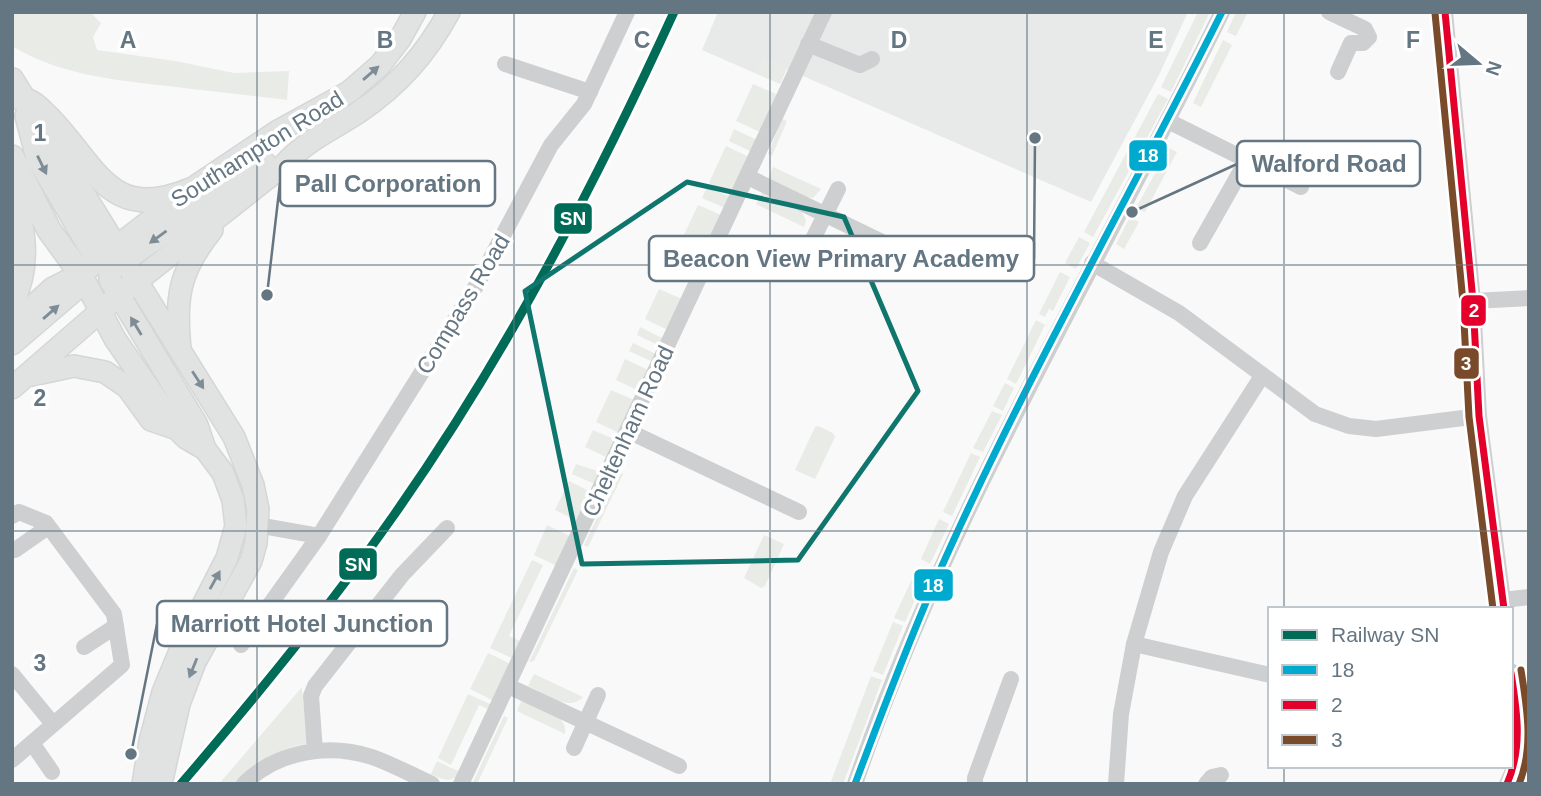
<svg xmlns="http://www.w3.org/2000/svg" width="1541" height="796" font-family="Arial,sans-serif">
<rect width="100%" height="100%" fill="#f9f9f9"/>
<polygon fill="#e8e9e9" points="718,12 1188,12 1159,75 1091,202 764,59 757,74 702,50"/>
<g fill="#e8ebe6">
<path d="M12 12H90L101 23 93 37 97 50 175 61 234 73 289 71 287 100C248 95 208 91 168 86 114 80 60 75 12 46Z"/>
<polygon points="1198,12 1210,12 1171,92 1161,87"/>
<polygon points="1236,12 1248,12 1236,36 1227,32"/>
<polygon points="1223,40 1232,45 1201,107 1193,103"/>
<polygon points="764,59 787,69 780,84 757,74"/>
<polygon points="753,84 776,94 760,132 736,121"/>
<polygon points="1158,94 1168,99 1093,237 1084,232"/>
<polygon points="782,119 787,121 772,156 768,154"/>
<polygon points="734,129 757,140 752,152 729,141"/>
<polygon points="726,146 749,157 732,194 709,183"/>
<polygon points="1169,148 1177,152 1145,212 1136,208"/>
<polygon points="773,167 821,189 813,198 807,197 768,179"/>
<polygon points="707,187 730,197 725,208 702,198"/>
<polygon points="762,193 802,212 806,221 804,227 756,204"/>
<polygon points="698,205 721,215 692,278 669,267"/>
<polygon points="1130,217 1139,222 1124,249 1116,244"/>
<polygon points="1079,237 1090,243 1076,269 1065,263"/>
<polygon points="1060,272 1070,277 1053,311 1049,309 1045,317 1039,314"/>
<polygon points="659,289 682,299 668,330 645,319"/>
<polygon points="1036,320 1045,325 1016,384 1007,379"/>
<polygon points="640,327 664,339 660,346 637,335"/>
<polygon points="633,343 656,354 653,362 629,351"/>
<polygon points="625,359 648,370 639,391 616,380"/>
<polygon points="1005,383 1014,388 1003,411 993,406"/>
<polygon points="611,390 634,400 619,433 596,422"/>
<polygon points="992,411 1002,415 983,452 973,448"/>
<polygon points="818,426 833,433 835,437 815,479 795,470 815,427"/>
<polygon points="593,430 616,440 608,458 585,447"/>
<polygon points="971,453 980,457 952,516 943,512"/>
<polygon points="576,464 600,472 595,484 572,474"/>
<polygon points="619,472 623,474 588,547 584,545"/>
<polygon points="569,481 591,492 578,521 555,510"/>
<polygon points="939,519 949,524 930,564 921,559"/>
<polygon points="547,525 570,536 557,566 534,555"/>
<polygon points="764,535 784,544 765,586 761,588 744,578"/>
<polygon points="532,560 543,565 509,636 522,642 514,659 490,648"/>
<polygon points="574,568 578,570 534,661 529,662"/>
<polygon points="917,568 927,572 905,622 894,618"/>
<polygon points="893,622 903,626 883,675 873,671"/>
<polygon points="488,653 511,664 494,701 470,689"/>
<path d="M534 674 583 697C568 713 544 693 528 686Z"/>
<polygon points="871,676 882,680 843,784 830,784"/>
<path d="M302 687 307 744C281 746 253 766 236 784H219Z"/>
<polygon points="468,694 492,705 490,710 479,705 451,765 438,758"/>
<path d="M522 699C538 707 568 713 565 734L517 711Z"/>
<polygon points="504,716 508,718 477,784 472,784"/>
<path d="M437 761 460 772C451 784 443 780 431 774Z"/>
</g>
<g fill="none" stroke-linecap="round" stroke-linejoin="round">
<defs>
<g id="major">
<polyline points="115,246 234,437 253,485 258,509 256,543 251,561 195,662 179,704 161,784"/>
<polyline points="115,246 109,260 110,280 197,425 205,449 223,473 233,500 236,526 227,558 182,646 163,692 150,741 143,784"/>
<polyline points="114,268 265,163"/>
<polyline points="81,274 115,339 177,429"/>
<polyline points="12,325 53,288 81,274 190,190 278,131 349,92 380,65 400,39 415,12"/>
<polyline points="12,344 75,290 81,274"/>
<path d="M180 349C175 297 179 271 212 230"/>
<polyline points="32,375 74,366 105,372 127,387 151,420 177,429 186,438 205,449"/>
<path d="M12 388 118 296 284 165C305 141 333 129 359 112 399 85 426 54 449 12"/>
</g>
<g id="highway">
<polyline points="12,80 115,246"/>
<path d="M23 100C34 101 41 111 49 118 96 166 109 224 190 190"/>
<polyline points="27,116 38,158 98,260"/>
<polyline points="12,157 49,230 81,274"/>
<path d="M12 176C20 219 33 261 12 302"/>
</g>
</defs>
<use href="#major" stroke="#d5d6d7" stroke-width="24"/>
<use href="#highway" stroke="#d5d6d6" stroke-width="26"/>
<g stroke="#cecfd0" stroke-width="16">
<polyline points="1329,12 1365,29 1369,37 1363,43 1351,43 1338,72"/>
<polyline points="1445,12 1473,301 1479,416 1504,609"/>
<polyline points="808,44 860,65 872,59"/>
<polyline points="505,64 590,92"/>
<polyline points="1168,121 1301,187"/>
<polyline points="748,177 913,257"/>
<polyline points="812,241 838,189"/>
<polyline points="1200,243 1247,160"/>
<polyline points="1092,263 1179,313 1315,414 1349,426 1376,429 1479,416"/>
<polyline points="1473,301 1529,298"/>
<polyline points="628,431 799,512"/>
<polyline points="12,516 19,512 46,523 114,614 122,665 12,760"/>
<polyline points="257,525 319,536 476,286 551,145 584,104 627,12"/>
<polyline points="15,550 48,527"/>
<polyline points="1503,600 1529,597"/>
<polyline points="1134,644 1270,675"/>
<polyline points="241,645 319,536"/>
<polyline points="84,647 116,626"/>
<polyline points="12,674 53,724"/>
<polyline points="508,686 679,766"/>
<polyline points="32,743 52,772"/>
<polyline points="574,748 598,695"/>
<polyline points="315,751 311,696 315,686 402,575 447,528"/>
<path d="M244 784C277 751 328 743 372 757 392 764 412 775 432 784"/>
<polyline points="461,784 824,12"/>
<path d="M855 784C947 513 1098 268 1222 12"/>
<polyline points="975,784 975,778 1011,679"/>
<polyline points="1116,784 1121,714 1134,644 1161,552 1185,496 1262,376"/>
<polyline points="1206,784 1212,777 1221,775"/>
<path d="M1507 784C1526 748 1516 709 1511 671"/>
</g>
<use href="#major" stroke="#e1e2e2" stroke-width="21"/>
<use href="#highway" stroke="#e1e2e2" stroke-width="23"/>
<defs>
<path id="bus-1" d="M855 784C880 717 905 651 933 586 1019 390 1126 204 1222 12"/>
<g id="bus-2">
<polyline points="1445,12 1473,301 1479,416 1504,609"/>
<path d="M1507 784C1523 747 1517 711 1511 673"/>
</g>
<g id="bus-3">
<polyline points="1435,13 1463,302 1469,417 1493,609"/>
<path d="M1519 784C1534 747 1527 708 1521 670"/>
</g>
</defs>
<use href="#bus-1" stroke="#fff" stroke-width="12"/>
<use href="#bus-2" stroke="#fff" stroke-width="12"/>
<use href="#bus-3" stroke="#fff" stroke-width="12"/>
<use href="#bus-1" stroke="#00a9ce" stroke-width="7"/>
<use href="#bus-2" stroke="#e4002b" stroke-width="7"/>
<use href="#bus-3" stroke="#7a4b2a" stroke-width="7"/>
<defs>
<path id="rail-1" d="M181 784C256 697 328 609 394 515 505 357 594 187 674 12"/>
</defs>
<use href="#rail-1" stroke="#fff" stroke-width="14"/>
<use href="#rail-1" stroke="#006b56" stroke-width="9"/>
</g>
<defs><path id="oneway-solid" d="M-6-.8H1V-3.2L6.5 0L1 3.2V.8H-6Z" transform="scale(1.75)"/></defs>
<g fill="#7e8c96">
<use href="#oneway-solid" transform="translate(371 73) rotate(-41)"/>
<use href="#oneway-solid" transform="translate(42 165) rotate(64)"/>
<use href="#oneway-solid" transform="translate(158 237) rotate(144)"/>
<use href="#oneway-solid" transform="translate(51 312) rotate(-41)"/>
<use href="#oneway-solid" transform="translate(136 326) rotate(-121)"/>
<use href="#oneway-solid" transform="translate(198 380) rotate(57)"/>
<use href="#oneway-solid" transform="translate(215 580) rotate(-61)"/>
<use href="#oneway-solid" transform="translate(193 668) rotate(112)"/>
</g>
<path fill="none" stroke="#0f766e" stroke-width="5" stroke-linejoin="round" d="M687 182 844 217 918 391 798 560 582 564 525 291Z"/>
<path fill="none" stroke="#657683" stroke-width="2" stroke-opacity="0.55" d="M257 12V784M514 12V784M770 12V784M1027 12V784M1284 12V609M12 265H1529M12 531H1529M1284 766V784"/>
<g text-anchor="middle" dominant-baseline="central" stroke-width="7" stroke-linejoin="round" paint-order="stroke">
<g font-size="23" fill="#657683" stroke="#fff">
<text transform="translate(257 149) rotate(-32)">Southampton Road</text>
<text transform="translate(463 304) rotate(-59)">Compass Road</text>
<text transform="translate(628 431) rotate(-65)">Cheltenham Road</text>
</g>
</g>
<g font-size="23" text-anchor="middle" font-weight="bold" fill="#657683" stroke="#fff" stroke-width="7" stroke-linejoin="round" paint-order="stroke">
<text x="128" y="48">A</text>
<text x="385" y="48">B</text>
<text x="642" y="48">C</text>
<text x="899" y="48">D</text>
<text x="1156" y="48">E</text>
<text x="1413" y="48">F</text>
<text x="40" y="141">1</text>
<text x="40" y="406">2</text>
<text x="40" y="671">3</text>
</g>
<path fill="none" stroke="#657683" stroke-width="2.5" d="M1132 212L1237 164M267 295L280 183M1035 138L1034 259M131 754L157 624"/>
<g fill="#657683" stroke="#fff" stroke-width="2.5">
<circle cx="1132" cy="212" r="7"/>
<circle cx="267" cy="295" r="7"/>
<circle cx="1035" cy="138" r="7"/>
<circle cx="131" cy="754" r="7"/>
</g>
<g fill="#fff" stroke="#657683" stroke-width="2.5">
<rect x="1237" y="141" width="183" height="45" rx="7"/>
<rect x="280" y="161" width="215" height="45" rx="7"/>
<rect x="649" y="236" width="385" height="45" rx="7"/>
<rect x="157" y="601" width="290" height="45" rx="7"/>
</g>
<g font-size="24" text-anchor="middle" font-weight="bold" fill="#657683">
<text x="1329" y="172">Walford Road</text>
<text x="388" y="192">Pall Corporation</text>
<text x="841" y="267">Beacon View Primary Academy</text>
<text x="302" y="632">Marriott Hotel Junction</text>
</g>
<g stroke="#fff" stroke-width="2.5">
<rect x="1128" y="139" width="40" height="33" rx="7" fill="#00a9ce"/>
<rect x="553" y="202" width="40" height="33" rx="7" fill="#006b56"/>
<rect x="1460" y="294" width="27" height="33" rx="7" fill="#e4002b"/>
<rect x="1453" y="347" width="27" height="33" rx="7" fill="#7a4b2a"/>
<rect x="338" y="547" width="40" height="34" rx="7" fill="#006b56"/>
<rect x="913" y="568" width="41" height="34" rx="7" fill="#00a9ce"/>
</g>
<g font-size="19" text-anchor="middle" font-weight="bold" fill="#fff">
<text x="1148" y="162">18</text>
<text x="573" y="225">SN</text>
<text x="1474" y="317">2</text>
<text x="1466" y="370">3</text>
<text x="358" y="571">SN</text>
<text x="933" y="592">18</text>
</g>
<rect width="1541" height="796" fill="none" stroke="#657683" stroke-width="28"/>
<rect x="1268" y="607" width="245" height="161" fill="#ffffff" stroke="#c1c8cd" stroke-width="2"/>
<rect x="1282" y="630" width="35" height="10" fill="#006b56" stroke="#c1c8cd" stroke-width="2"/>
<text x="1331" y="642" font-size="21" fill="#657683">Railway SN</text>
<rect x="1282" y="665" width="35" height="10" fill="#00a9ce" stroke="#c1c8cd" stroke-width="2"/>
<text x="1331" y="677" font-size="21" fill="#657683">18</text>
<rect x="1282" y="700" width="35" height="10" fill="#e4002b" stroke="#c1c8cd" stroke-width="2"/>
<text x="1331" y="712" font-size="21" fill="#657683">2</text>
<rect x="1282" y="735" width="35" height="10" fill="#7a4b2a" stroke="#c1c8cd" stroke-width="2"/>
<text x="1331" y="747" font-size="21" fill="#657683">3</text>
<g transform="translate(1478 63) rotate(109)" stroke="#ffffff" stroke-width="5" paint-order="stroke">
<path d="M0-5L12 26L0 18L-12 26Z" fill="#657683"/>
<text y="-10" font-size="19" font-weight="bold" text-anchor="middle" fill="#657683">N</text>
</g>
</svg>
